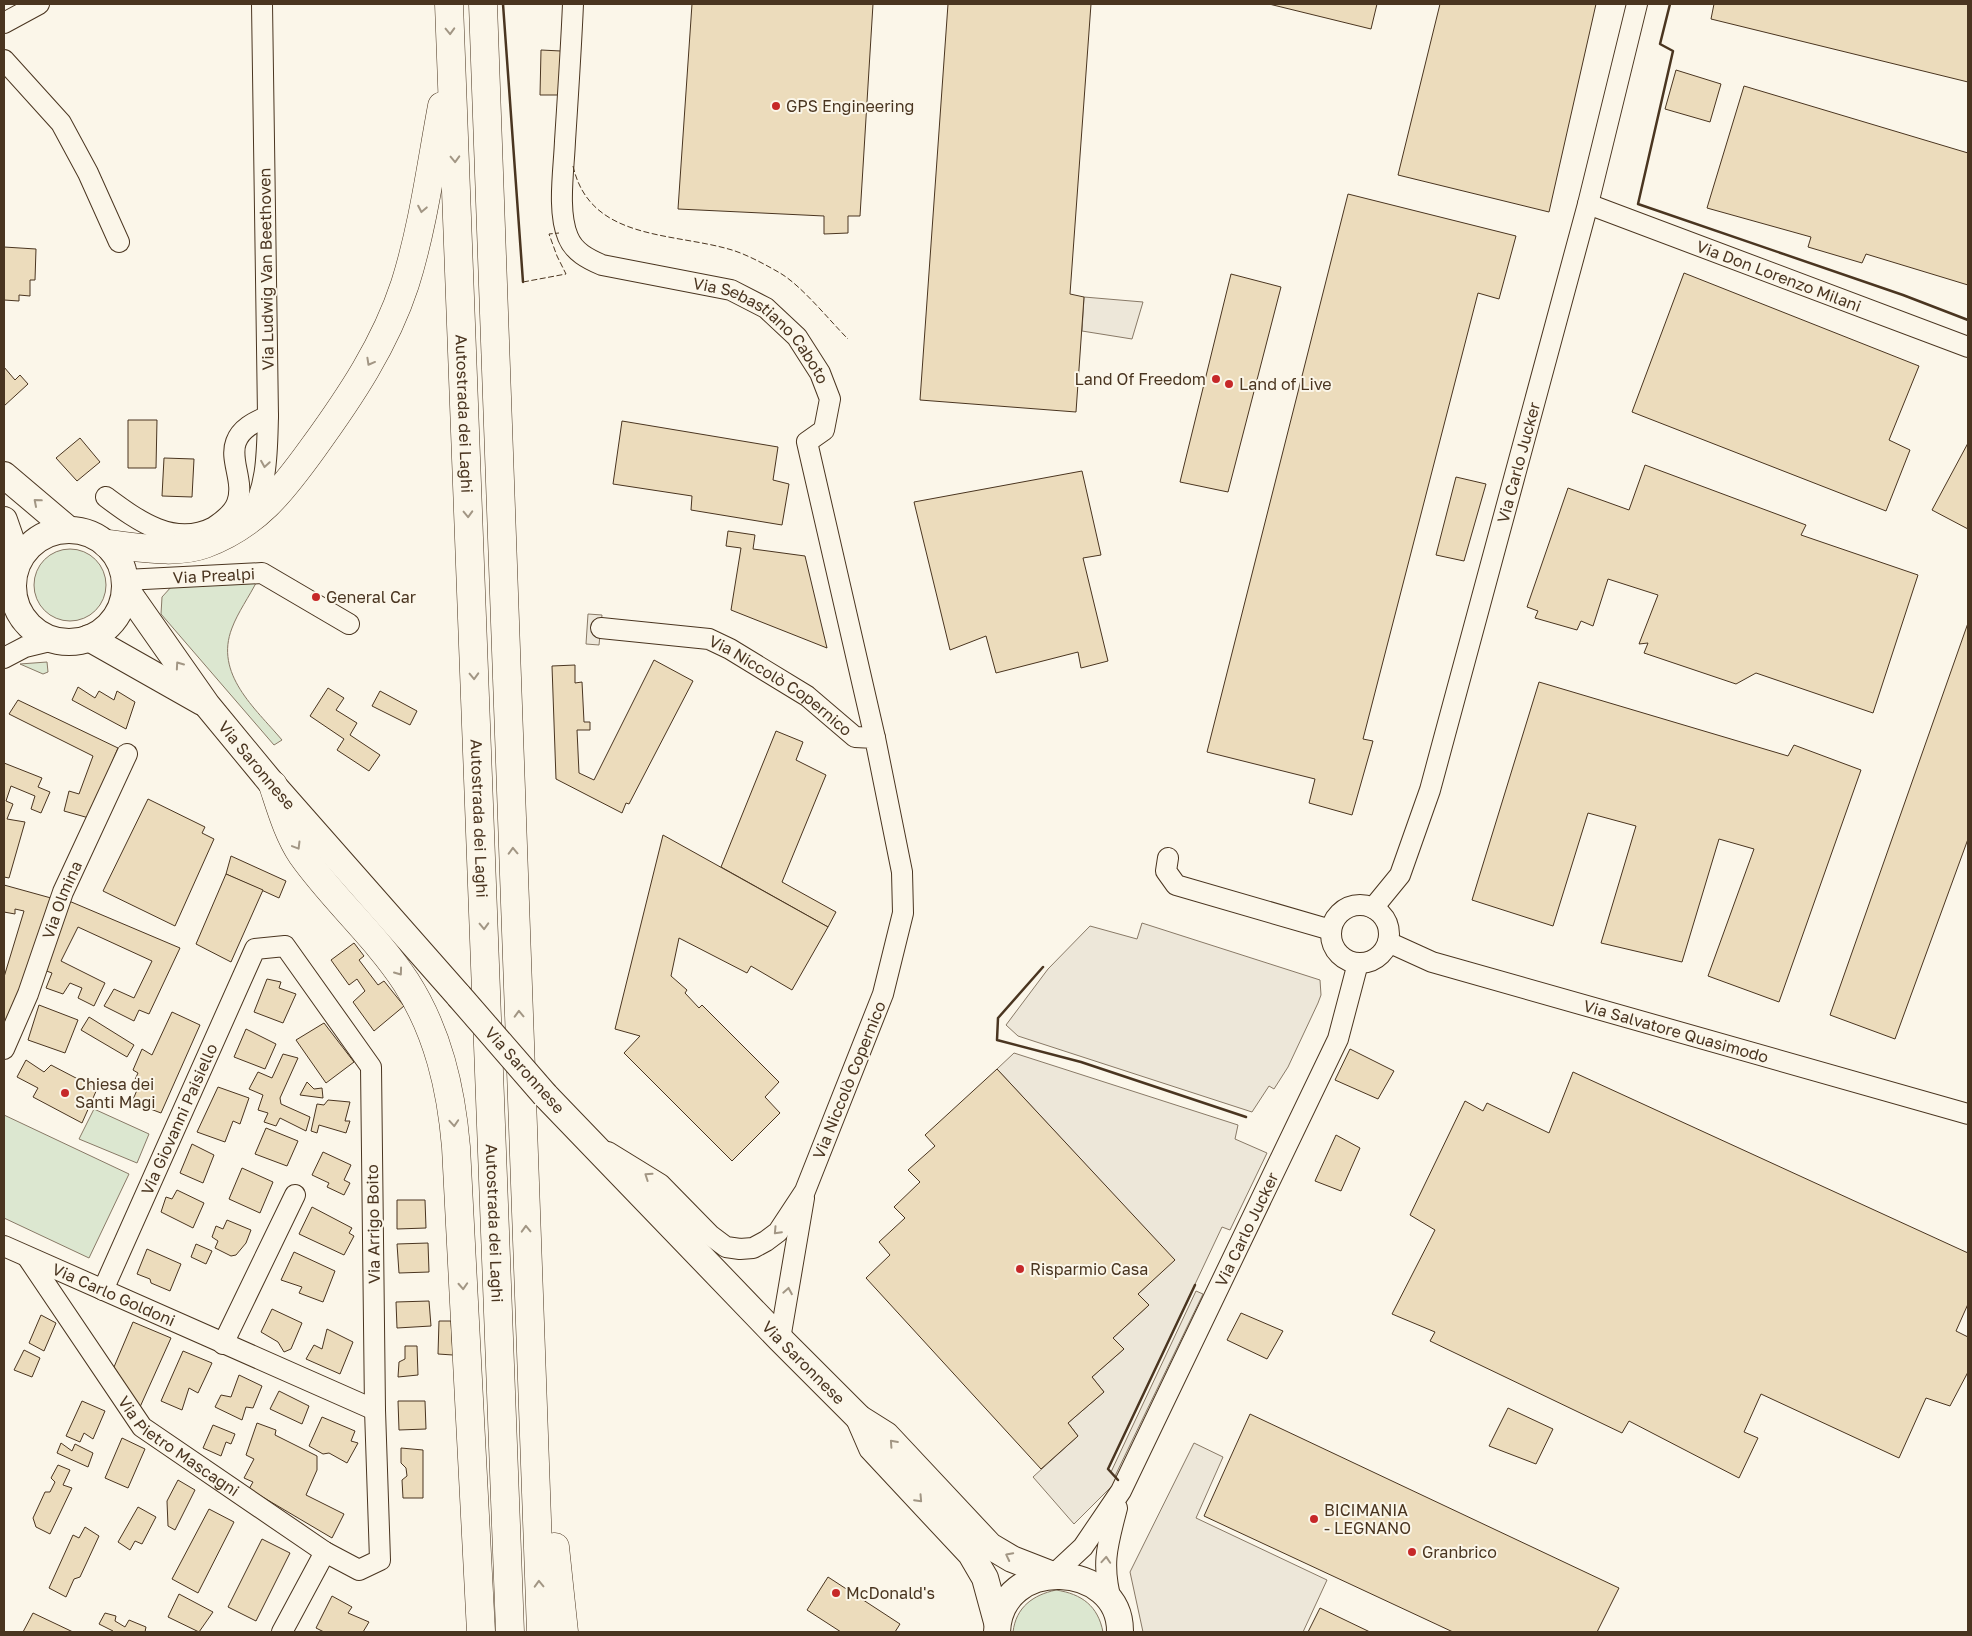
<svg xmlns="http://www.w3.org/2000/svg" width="1972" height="1636" font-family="'Golos Text',sans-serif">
<rect width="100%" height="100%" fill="#fbf6e9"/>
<g fill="#dce7d0" stroke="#887966">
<circle cx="70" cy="585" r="36"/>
<path d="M257 581C249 597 238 612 232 628 214 674 255 708 282 740L274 745 161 614 162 597 172 586Z"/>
<polygon points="47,662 48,672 43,674 20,664"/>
<polygon points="94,1109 149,1134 137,1163 79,1139"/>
<polygon points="4,1115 129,1174 89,1258 4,1218"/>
<path d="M1056 1590C1082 1594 1098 1606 1103 1632H1013C1016 1607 1033 1595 1056 1590Z"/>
</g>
<g fill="#ede7d9" stroke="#887966">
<polygon points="1084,297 1143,302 1132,339 1082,331"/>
<polygon points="588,614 602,615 599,645 586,644"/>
<polygon points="1142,923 1320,980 1321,995 1318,1003 1288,1067 1274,1089 1269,1086 1252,1112 1018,1036 1006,1025 1048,969 1090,926 1137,939"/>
<polygon points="1014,1053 1238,1125 1235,1139 1267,1153 1230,1230 1222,1227 1108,1469 1111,1472 1196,1291 1203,1294 1115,1476 1118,1480 1074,1524 1033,1477 1078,1436 1068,1423 1104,1392 1092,1377 1124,1349 1113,1338 1149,1305 1138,1294 1174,1260 997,1069"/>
<polygon points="1194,1443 1223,1457 1196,1518 1327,1580 1303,1632 1143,1632 1130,1572"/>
</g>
<g fill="#ecdcbc" stroke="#4a3520">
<polygon points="692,4 873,4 860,216 848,216 848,233 824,234 824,216 678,209"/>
<polygon points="948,4 1091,4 1070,294 1084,297 1076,412 920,400"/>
<polygon points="1269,4 1377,4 1371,29"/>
<polygon points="1440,4 1596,4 1549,212 1398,175"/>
<polygon points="1714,4 1968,4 1968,82 1711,19"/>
<polygon points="541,50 561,51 560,95 540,95"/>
<polygon points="1676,70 1721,84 1710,122 1665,109"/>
<polygon points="1744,86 1968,153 1968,285 1866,254 1862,263 1808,247 1811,237 1707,208"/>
<polygon points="1348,194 1516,236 1499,299 1478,293 1363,739 1373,741 1352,815 1309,803 1315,779 1207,752"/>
<polygon points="4,247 36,249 35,280 30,280 30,296 19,295 19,301 4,300"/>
<polygon points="1684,273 1919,366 1889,440 1910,450 1886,511 1632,412"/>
<polygon points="1231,274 1281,287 1228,492 1180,482"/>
<polygon points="4,367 15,380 20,375 28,384 4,406"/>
<polygon points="128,420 157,420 156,468 128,468"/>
<polygon points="622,421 778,447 773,480 789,484 782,525 691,510 692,496 613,484"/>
<polygon points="80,438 100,462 77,481 56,458"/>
<polygon points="1968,443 1968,529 1932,510"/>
<polygon points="164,458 194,459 192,497 162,496"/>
<polygon points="1645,465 1806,525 1801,535 1918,575 1873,713 1756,673 1736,684 1644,653 1648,643 1639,644 1658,595 1608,579 1593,626 1581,621 1577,630 1535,618 1538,611 1527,607 1568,488 1629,510"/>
<polygon points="1082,471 1101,555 1083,558 1108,661 1081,668 1078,652 996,673 986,636 950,650 914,502"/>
<polygon points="1456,477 1486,484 1464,561 1436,555"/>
<polygon points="728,531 755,535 753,549 805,556 827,648 731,610 741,548 726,546"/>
<polygon points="1968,623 1968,839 1895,1039 1830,1015"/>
<polygon points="654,660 693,681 629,804 626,803 622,813 556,779 552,666 575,665 575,683 582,682 584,722 590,722 590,730 577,730 579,773 594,780"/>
<polygon points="1539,682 1788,756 1794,745 1861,770 1779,1002 1708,976 1754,849 1719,839 1682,962 1601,943 1636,826 1588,813 1553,926 1472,900"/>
<polygon points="78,687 95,698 99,691 114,700 117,691 135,702 126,729 72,700"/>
<polygon points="328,688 344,698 336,710 357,723 350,735 380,755 369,771 337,750 344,739 310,716"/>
<polygon points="380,691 417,711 410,725 372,706"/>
<polygon points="18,700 118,748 89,818 64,811 69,791 79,794 93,756 9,714"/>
<polygon points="776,731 803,742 796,760 826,775 782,882 836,912 828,927 721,867"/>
<polygon points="4,763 42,778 38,787 50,792 41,813 31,809 35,796 11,786 6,801 13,804 7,819 25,822 9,878 4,877"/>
<polygon points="148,799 205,827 202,833 214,839 175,926 103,891"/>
<polygon points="663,835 828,927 792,990 751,966 747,973 679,938 671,976 687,990 685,993 699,1008 702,1005 779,1082 765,1097 780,1113 732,1161 624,1053 640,1036 615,1029"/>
<polygon points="231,856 286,881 279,898 226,874"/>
<polygon points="226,874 263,890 231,962 196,944"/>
<polygon points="4,885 51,898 23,987 4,1028 4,977 24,911 15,909 15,914 4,912"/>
<polygon points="69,901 180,948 149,1014 139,1010 134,1021 104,1006 114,989 134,998 152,961 78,927 61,961 105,983 94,1006 78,998 82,988 70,983 63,994 46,988 52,973 41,969"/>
<polygon points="354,943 364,956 359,960 378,985 384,981 404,1006 374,1031 353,1002 365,991 357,979 349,985 331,960"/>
<polygon points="267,979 281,982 279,988 296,994 283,1023 254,1012"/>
<polygon points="39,1005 78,1020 65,1053 28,1040"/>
<polygon points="172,1012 200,1025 161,1113 132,1102 137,1090 131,1088 138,1073 133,1070 142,1049 152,1055"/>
<polygon points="89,1017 134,1045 127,1057 81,1030"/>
<polygon points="324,1023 354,1062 326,1083 296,1040"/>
<polygon points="246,1029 276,1044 265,1069 234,1057"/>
<polygon points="1350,1049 1394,1071 1378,1099 1335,1080"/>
<polygon points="283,1054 298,1058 280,1098 281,1104 310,1117 306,1131 280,1118 276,1126 264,1122 268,1113 258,1110 263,1095 249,1089 258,1072 272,1078"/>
<polygon points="26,1060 44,1072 51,1065 97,1089 82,1123 33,1097 38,1088 17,1077"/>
<polygon points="997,1069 1175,1260 1138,1294 1149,1305 1113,1338 1124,1349 1092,1377 1104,1392 1068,1423 1078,1436 1041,1469 866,1278 890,1255 879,1242 905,1218 894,1207 920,1182 908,1170 935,1146 925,1135"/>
<polygon points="1573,1072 1968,1253 1968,1304 1956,1331 1968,1337 1968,1372 1950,1406 1926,1398 1899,1458 1761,1394 1744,1432 1758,1438 1739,1478 1629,1421 1622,1433 1430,1341 1435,1332 1392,1314 1435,1230 1410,1215 1465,1101 1483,1111 1487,1103 1549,1133"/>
<polygon points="307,1082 314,1089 322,1088 323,1098 300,1095"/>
<polygon points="218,1087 249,1098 240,1124 233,1121 225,1142 197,1132"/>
<polygon points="328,1100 350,1102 345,1121 350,1121 346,1133 319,1125 317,1133 311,1131 317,1104 324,1105"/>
<polygon points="266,1128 298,1141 287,1166 255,1154"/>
<polygon points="1336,1135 1360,1148 1341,1191 1315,1181"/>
<polygon points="192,1144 214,1155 203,1183 180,1173"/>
<polygon points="323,1152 351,1165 344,1180 350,1183 344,1195 327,1187 329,1183 312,1175"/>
<polygon points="242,1168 273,1182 260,1213 229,1199"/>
<polygon points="177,1190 204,1203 193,1228 161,1212 166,1197 172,1199"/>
<polygon points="397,1200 425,1200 426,1228 397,1229"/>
<polygon points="312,1207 352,1228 349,1233 354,1236 344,1255 299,1234"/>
<polygon points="227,1220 251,1230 246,1243 236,1255 231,1256 215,1248 218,1241 212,1237 216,1226 223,1229"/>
<polygon points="428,1243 429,1272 399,1273 397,1244"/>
<polygon points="196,1244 212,1251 206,1264 191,1257"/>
<polygon points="147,1249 181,1264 170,1291 151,1283 150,1279 137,1274"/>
<polygon points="294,1252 335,1271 323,1302 299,1293 302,1287 281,1280"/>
<polygon points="429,1301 431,1326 397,1328 396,1302"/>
<polygon points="272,1309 302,1323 291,1349 284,1352 278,1342 261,1332"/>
<polygon points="1241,1313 1283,1331 1267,1359 1227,1340"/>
<polygon points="41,1315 56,1323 44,1351 29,1343"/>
<polygon points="439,1321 451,1321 453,1355 438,1354"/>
<polygon points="133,1322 171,1338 140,1407 114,1367"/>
<polygon points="327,1329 353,1342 340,1374 306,1359 314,1345 322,1349"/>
<polygon points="405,1346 417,1346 418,1375 398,1377 399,1362 405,1359"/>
<polygon points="24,1350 40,1358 32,1377 14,1370"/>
<polygon points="183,1351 212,1363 198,1393 189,1388 182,1410 161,1401"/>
<polygon points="239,1375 262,1386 253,1408 246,1407 242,1420 215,1407 221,1395 231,1397"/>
<polygon points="279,1391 309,1406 302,1424 270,1409"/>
<polygon points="82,1401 105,1411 93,1439 84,1433 80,1442 66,1436"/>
<polygon points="398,1401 425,1401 426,1429 399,1430"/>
<polygon points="1508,1408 1553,1429 1536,1464 1489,1446"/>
<polygon points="1250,1414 1619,1588 1597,1632 1453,1632 1204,1516"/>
<polygon points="322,1417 355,1431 351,1441 358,1443 347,1463 329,1453 323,1454 309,1446"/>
<polygon points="257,1423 276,1430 275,1435 317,1456 317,1470 306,1495 344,1514 332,1538 249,1489 253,1482 244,1478 254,1459 246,1455"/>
<polygon points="213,1425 235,1434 231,1444 226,1442 221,1456 203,1448"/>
<polygon points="122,1438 145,1449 128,1488 105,1478"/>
<polygon points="61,1443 72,1451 75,1444 93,1453 88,1467 57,1453"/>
<polygon points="401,1448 423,1450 423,1498 403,1498 402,1480 407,1476 406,1468 401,1463"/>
<polygon points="58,1465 70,1470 63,1485 72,1488 50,1534 36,1527 33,1518 45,1492 50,1492 55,1482 51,1478"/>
<polygon points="178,1480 195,1490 175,1530 168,1526 167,1501"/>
<polygon points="138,1507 156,1517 142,1544 135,1541 130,1550 118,1542"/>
<polygon points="209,1509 234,1522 198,1593 172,1579"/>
<polygon points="85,1527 99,1536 80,1577 74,1579 66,1597 49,1588 73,1535 79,1538"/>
<polygon points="262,1539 290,1553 256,1621 228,1607"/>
<polygon points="828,1577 900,1624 895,1632 841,1632 807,1610"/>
<polygon points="179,1594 213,1612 199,1632 168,1617"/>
<polygon points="332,1596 352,1607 348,1613 369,1622 363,1632 324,1632 316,1628"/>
<polygon points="1320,1608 1370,1632 1308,1632"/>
<polygon points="33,1613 73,1632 23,1632"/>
<polygon points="105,1613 116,1616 115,1621 125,1627 129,1620 146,1627 145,1632 112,1632 113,1631 99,1624"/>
</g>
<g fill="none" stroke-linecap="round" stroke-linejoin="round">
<defs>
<g id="minor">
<path id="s1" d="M573 4C571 50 568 95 565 141 564 169 557 211 568 237 574 252 588 259 602 265L731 290 766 308 797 337 820 373 830 399 824 430 807 442 875 738"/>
<polyline points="4,23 39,4"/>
<polyline points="4,60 61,123 88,173 119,242"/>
<path id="s2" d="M1588 204 1968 347"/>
<path d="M106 497C137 520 174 548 214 527 223 521 233 514 237 503 245 482 229 460 236 442 241 428 255 422 268 416"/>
<path d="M249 516C268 488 267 449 268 416L262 4"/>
<path id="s3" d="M125 580 262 573 349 624"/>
<polyline points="4,597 12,586"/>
<path id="s4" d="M601 628 709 639 730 649 807 696 855 737 875 738 902 872 903 913 883 994 805 1191 778 1232 766 1241 753 1248 740 1249 726 1247 710 1235 660 1184 608 1152"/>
<polyline points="4,658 25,647 54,640"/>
<polyline points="1168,858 1166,871 1176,885 1331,930"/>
<circle cx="1360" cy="934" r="29"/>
<path id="s5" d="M1373 908 1400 875 1430 790 1588 204 1637 4"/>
<path id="s6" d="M1388 942 1432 962 1968 1114"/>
<path id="s7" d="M4 1049 28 994 63 892 127 754"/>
<path id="s8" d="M4 1246 375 1410"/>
<path id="s9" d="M28 1258 142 1427 325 1552 359 1570 380 1560 375 1410 371 1067 285 946 255 949 103 1290"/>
<polyline points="780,1339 804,1198"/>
<polyline points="223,1344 295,1195"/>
<path id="s10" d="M1053 1575 1083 1547 1121 1491 1338 1039 1358 963"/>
<path d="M1112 1604C1101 1565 1107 1546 1117 1508"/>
<polyline points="282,1632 325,1552"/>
</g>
<g id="major">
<polyline points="4,475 69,530"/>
<polyline points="4,520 18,560"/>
<circle cx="69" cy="586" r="56"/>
<path id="s11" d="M125 588 207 705 273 785 459 996"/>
<polyline points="89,638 202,702"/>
<path id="s12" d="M545 1095 780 1339 859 1418 886 1435 990 1546 1012 1559 1053 1575"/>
<polyline points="859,1418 872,1448 971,1554 985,1578 997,1622"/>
<path d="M997 1632C1000 1554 1121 1561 1120 1632"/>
</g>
<g id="highway">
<path id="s13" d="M449 4 510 1632"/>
<polyline points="483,4 541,1632"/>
<path d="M107 544C138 547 175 555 205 544 256 525 282 491 313 448 350 397 385 345 405 284 423 227 431 165 442 106"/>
<path d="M273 785C281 809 288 834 302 855 333 899 376 936 406 982 438 1032 451 1088 456 1147L481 1632"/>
<polyline points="555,1547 564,1632"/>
</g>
</defs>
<use href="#minor" stroke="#4a3520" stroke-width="22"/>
<use href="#major" stroke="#4a3520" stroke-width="28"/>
<use href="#highway" stroke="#4a3520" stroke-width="29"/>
<use href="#minor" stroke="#fbf6e9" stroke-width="20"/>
<use href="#major" stroke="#fbf6e9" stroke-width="26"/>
<use href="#highway" stroke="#fbf6e9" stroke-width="28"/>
<defs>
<polyline id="major-bridge" points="459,996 545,1095"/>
</defs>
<use href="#major-bridge" stroke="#4a3520" stroke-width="28" stroke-linecap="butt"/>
<use href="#major-bridge" stroke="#fbf6e9" stroke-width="26"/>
<g stroke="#4a3520" stroke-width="1" stroke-dasharray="6 2.5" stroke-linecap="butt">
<path d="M573 166C590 241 672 232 732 250 748 255 766 265 780 273 802 286 829 320 848 339"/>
<polyline points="523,282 566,274 557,256 549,234 559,233"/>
</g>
<g stroke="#4a3520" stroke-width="2.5">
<polyline points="503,4 523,282"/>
<polyline points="1670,4 1660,44 1673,51 1638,204 1903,295 1968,320"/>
<polyline points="1043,967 998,1018 997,1040 1081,1062 1246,1117"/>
<polyline points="1118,1480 1108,1469 1195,1285"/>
</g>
</g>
<defs><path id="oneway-chevron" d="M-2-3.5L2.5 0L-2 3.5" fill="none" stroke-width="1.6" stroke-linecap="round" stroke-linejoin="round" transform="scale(1.25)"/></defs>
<g stroke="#a29684">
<use href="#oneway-chevron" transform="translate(450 31) rotate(88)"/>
<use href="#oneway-chevron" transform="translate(455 159) rotate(88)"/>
<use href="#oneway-chevron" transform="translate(422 209) rotate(101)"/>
<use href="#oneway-chevron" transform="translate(370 362) rotate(119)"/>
<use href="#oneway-chevron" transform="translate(265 464) rotate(99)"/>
<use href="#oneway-chevron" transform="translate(37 502) rotate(-139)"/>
<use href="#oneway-chevron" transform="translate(468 514) rotate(88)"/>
<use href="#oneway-chevron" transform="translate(179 665) rotate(-125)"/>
<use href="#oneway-chevron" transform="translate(474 676) rotate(88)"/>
<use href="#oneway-chevron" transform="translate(297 846) rotate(59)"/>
<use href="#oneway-chevron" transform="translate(513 851) rotate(-92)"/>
<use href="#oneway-chevron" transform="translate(484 926) rotate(88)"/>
<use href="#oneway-chevron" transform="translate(399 972) rotate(54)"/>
<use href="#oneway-chevron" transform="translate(519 1014) rotate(-92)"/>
<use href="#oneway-chevron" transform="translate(454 1123) rotate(86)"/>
<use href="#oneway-chevron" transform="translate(648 1176) rotate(-146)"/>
<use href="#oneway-chevron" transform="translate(526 1229) rotate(-92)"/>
<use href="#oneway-chevron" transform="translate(777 1231) rotate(133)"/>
<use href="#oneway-chevron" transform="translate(463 1286) rotate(87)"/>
<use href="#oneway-chevron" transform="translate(788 1291) rotate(-80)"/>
<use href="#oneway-chevron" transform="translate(893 1443) rotate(-132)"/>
<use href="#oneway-chevron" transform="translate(919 1499) rotate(47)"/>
<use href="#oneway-chevron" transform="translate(1009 1556) rotate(-153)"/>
<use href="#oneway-chevron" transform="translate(1106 1560) rotate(-86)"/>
<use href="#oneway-chevron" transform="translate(539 1584) rotate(-92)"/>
</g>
<g fill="#c62828" stroke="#fbf6e9" stroke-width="2">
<circle cx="776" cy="106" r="5"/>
<circle cx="1216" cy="379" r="5"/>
<circle cx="1229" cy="384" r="5"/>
<circle cx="316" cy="597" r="5"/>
<circle cx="65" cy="1093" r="5"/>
<circle cx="1020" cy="1269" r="5"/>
<circle cx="1314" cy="1519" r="5"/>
<circle cx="1412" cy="1552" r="5"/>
<circle cx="836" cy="1593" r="5"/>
</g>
<g text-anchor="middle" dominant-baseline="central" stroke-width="4" stroke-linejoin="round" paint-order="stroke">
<g font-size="16" fill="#4a3520" stroke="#fbf6e9" text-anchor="start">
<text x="786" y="106">GPS Engineering</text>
<text x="1206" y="379" text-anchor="end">Land Of Freedom</text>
<text x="1239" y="384">Land of Live</text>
<text x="326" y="597">General Car</text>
<text x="75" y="1084">Chiesa dei<tspan x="75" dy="18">Santi Magi</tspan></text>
<text x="1030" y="1269">Risparmio Casa</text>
<text x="1324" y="1510">BICIMANIA<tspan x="1324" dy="18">- LEGNANO</tspan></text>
<text x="1422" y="1552">Granbrico</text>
<text x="846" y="1593">McDonald's</text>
</g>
<g font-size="16" fill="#4a3520" stroke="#fbf6e9">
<text transform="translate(266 269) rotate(-91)">Via Ludwig Van Beethoven</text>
<text stroke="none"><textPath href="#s2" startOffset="204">Via Don Lorenzo Milani</textPath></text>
<text stroke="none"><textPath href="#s1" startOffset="459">Via Sebastiano Caboto</textPath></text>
<text stroke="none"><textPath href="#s13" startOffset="410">Autostrada dei Laghi</textPath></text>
<text stroke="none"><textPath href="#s5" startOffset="472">Via Carlo Jucker</textPath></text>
<text stroke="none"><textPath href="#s3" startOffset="89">Via Prealpi</textPath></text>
<text stroke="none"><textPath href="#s4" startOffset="194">Via Niccolò Copernico</textPath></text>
<text stroke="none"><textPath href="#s11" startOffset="221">Via Saronnese</textPath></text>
<text stroke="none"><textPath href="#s13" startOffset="815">Autostrada dei Laghi</textPath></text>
<text stroke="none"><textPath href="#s7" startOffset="160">Via Olmina</textPath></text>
<text stroke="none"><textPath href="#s6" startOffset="302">Via Salvatore Quasimodo</textPath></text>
<text transform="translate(525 1070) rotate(48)">Via Saronnese</text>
<text transform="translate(849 1080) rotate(-68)">Via Niccolò Copernico</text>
<text transform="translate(179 1119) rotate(-66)">Via Giovanni Paisiello</text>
<text stroke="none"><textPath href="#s13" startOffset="1220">Autostrada dei Laghi</textPath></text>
<text transform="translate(373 1224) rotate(-91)">Via Arrigo Boito</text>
<text stroke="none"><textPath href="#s10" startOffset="399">Via Carlo Jucker</textPath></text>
<text stroke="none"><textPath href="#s8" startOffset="120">Via Carlo Goldoni</textPath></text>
<text stroke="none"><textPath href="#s12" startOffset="372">Via Saronnese</textPath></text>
<text stroke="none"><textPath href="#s9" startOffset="244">Via Pietro Mascagni</textPath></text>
</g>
</g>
<rect width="1972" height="1636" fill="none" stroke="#4a3520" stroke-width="10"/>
</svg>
